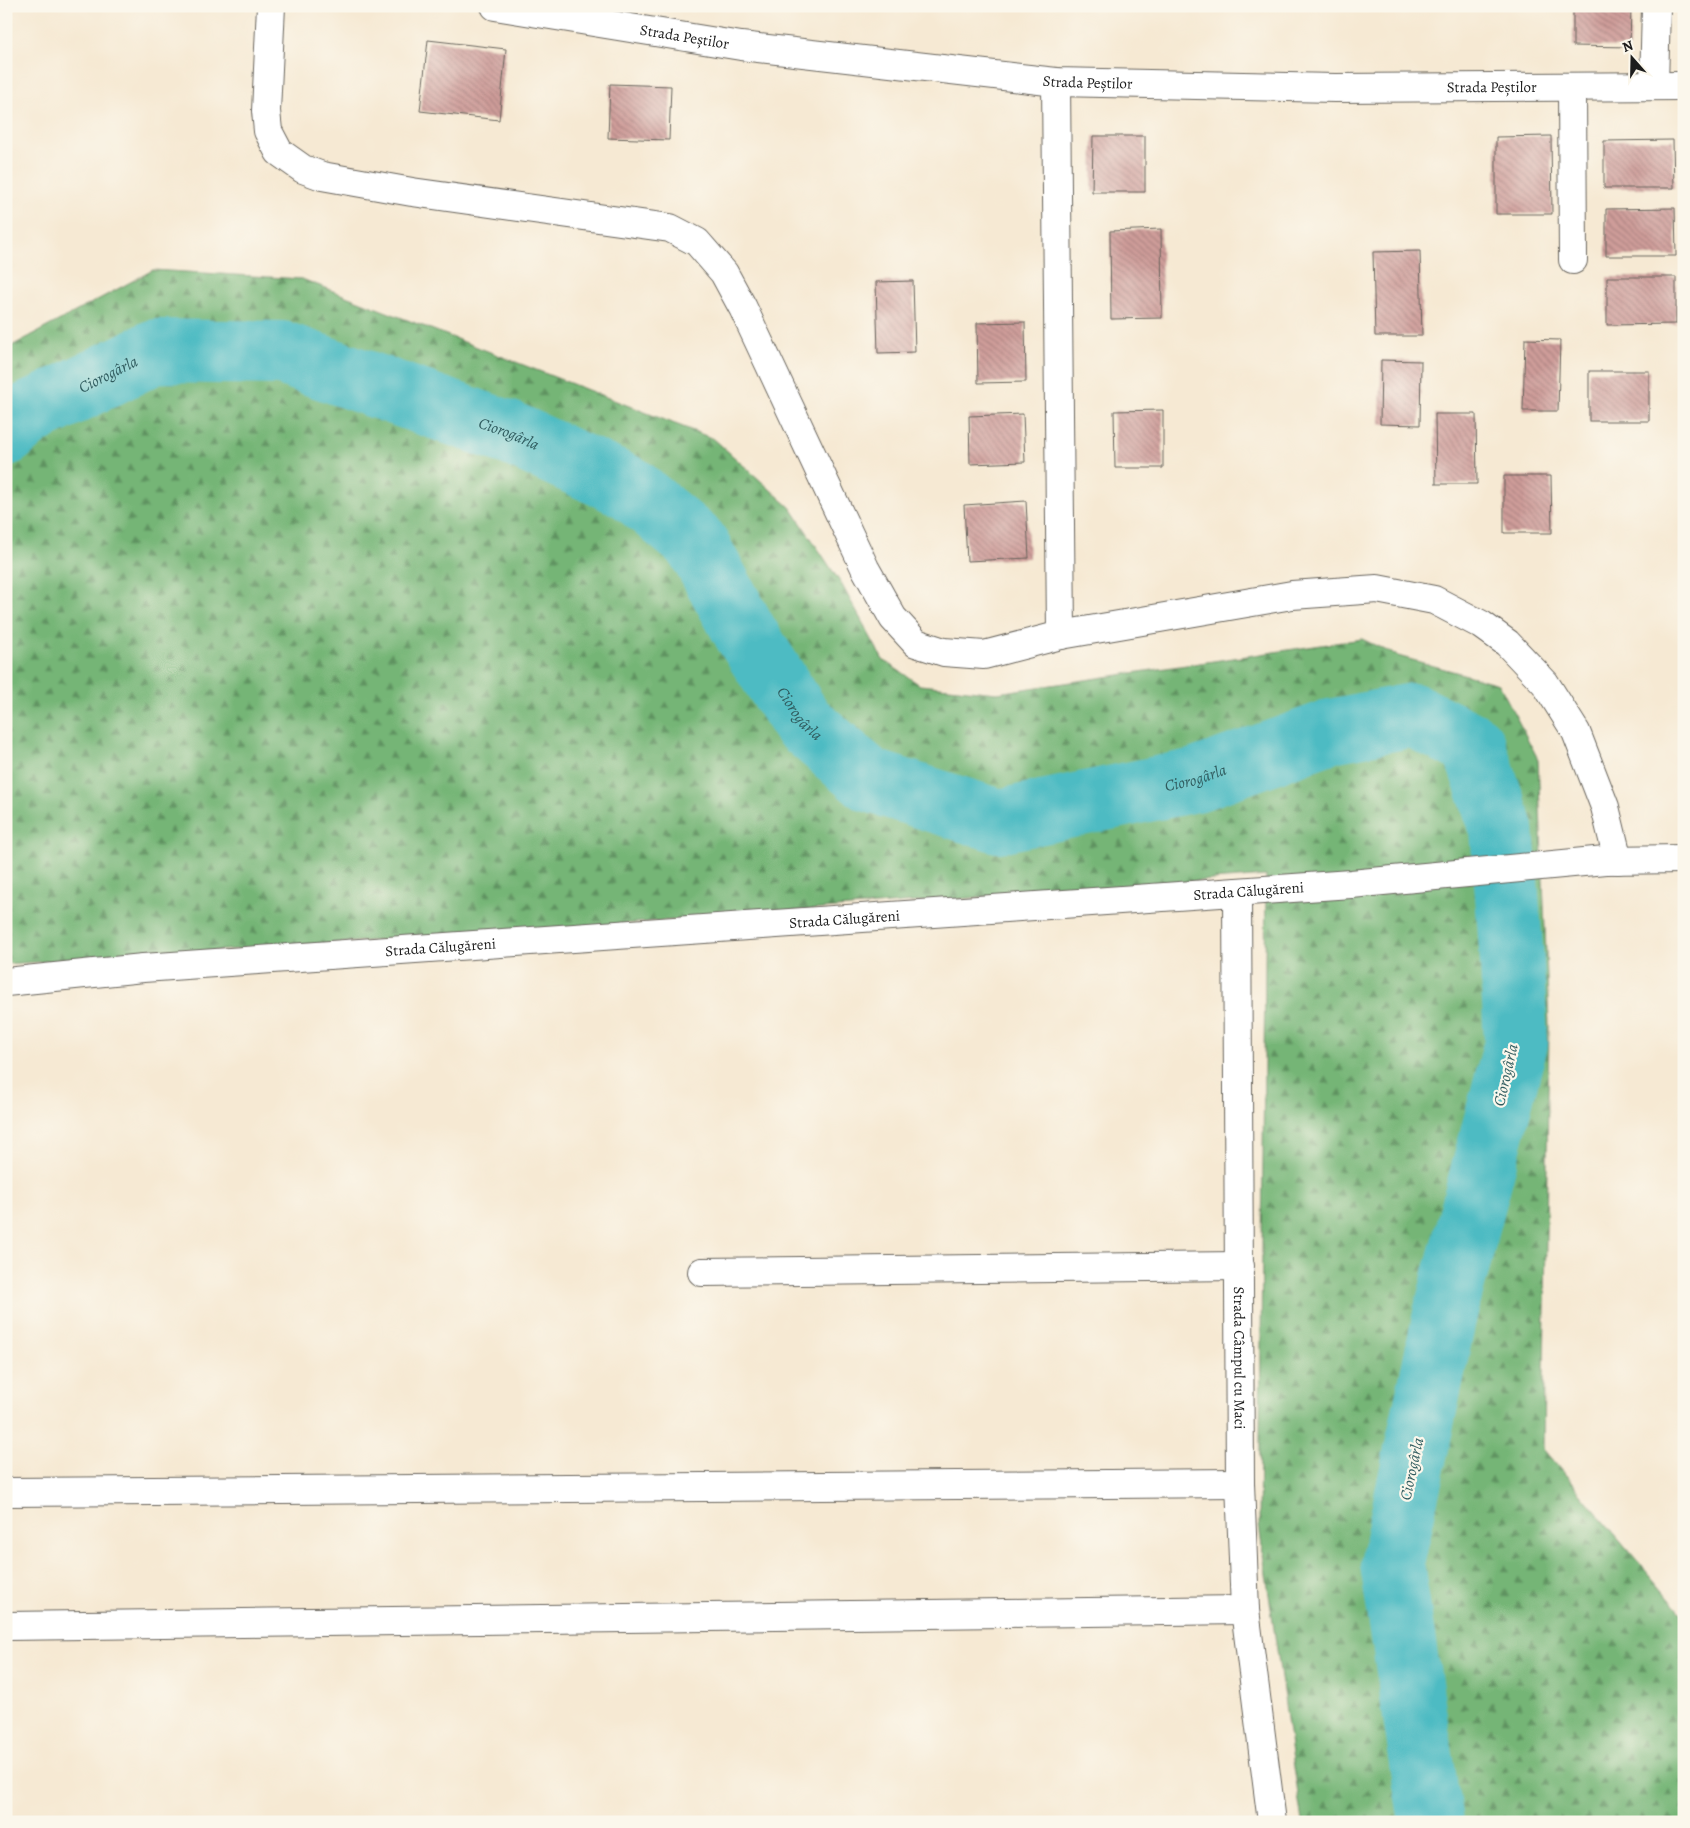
<svg xmlns="http://www.w3.org/2000/svg" width="1690" height="1828" font-family="Alegreya,serif">
<defs>
<pattern id="forest-firs" width="22" height="20" patternUnits="userSpaceOnUse" patternTransform="scale(1.25)"><rect width="22" height="20" fill="#75b576"/><path d="M5 1l3.5 6h-7zM16 11l3.5 6h-7z" fill="#5f9260"/></pattern>
<pattern id="building-back-hatch" width="6" height="6" patternUnits="userSpaceOnUse" patternTransform="scale(1.25)"><rect width="6" height="6" fill="#cf9d9a"/><path d="M-1 5l2 2M0 0l6 6M5-1l2 2" fill="none" stroke="#a77f7d"/></pattern>
</defs>
<rect width="100%" height="100%" fill="#fbf7ec"/>
<filter id="ink" filterUnits="userSpaceOnUse"><feTurbulence type="fractalNoise" baseFrequency=".02" numOctaves="2"/><feDisplacementMap in="SourceGraphic" scale="10" xChannelSelector="R" yChannelSelector="G"/><feConvolveMatrix kernelMatrix="1 2 1 2 8 2 1 2 1" color-interpolation-filters="sRGB"/></filter>
<filter id="wash" filterUnits="userSpaceOnUse"><feTurbulence type="fractalNoise" baseFrequency=".0096" numOctaves="4" result="noise"/><feDisplacementMap in="SourceGraphic" scale="20" xChannelSelector="R" yChannelSelector="G"/><feGaussianBlur stdDeviation="1.12" result="paint"/><feColorMatrix in="noise" values="0 0 0 0 0 0 0 0 0 0 0 0 0 0 0 0 0 1.4 0 .05"/><feComposite in="paint" operator="in"/></filter>
<g filter="url(#wash)">
<rect width="100%" height="100%" fill="#f6e9d3"/>
<polygon fill="url(#forest-firs)" stroke="#486849" points="153,270 302,279 714,439 791,508 842,585 883,660 920,685 997,693 1362,639 1398,656 1499,684 1538,759 1549,1025 1543,1449 1684,1616 1684,1822 1302,1822 1259,1526 1266,876 541,930 6,964 6,349"/>
<g fill="none" stroke-linecap="round" stroke-linejoin="round">
<path stroke="#4dbbc3" stroke-width="64" id="s1" d="M6 434 29 414 156 351 282 353 512 434 630 488 696 543 746 634 802 722 869 780 999 821 1196 780 1331 731 1413 715 1473 745 1502 829 1512 962 1516 1043 1446 1310 1392 1564 1431 1822"/>
</g>
<g id="blocks">
<g fill="url(#building-back-hatch)">
<polygon points="1573,6 1631,6 1630,47 1573,46"/>
<polygon points="428,40 506,49 499,120 420,111"/>
<polygon points="610,84 671,86 669,140 608,138"/>
<polygon points="1093,136 1145,136 1145,192 1092,192"/>
<polygon points="1551,136 1552,214 1496,214 1496,137"/>
<polygon points="1673,140 1674,188 1604,188 1604,141"/>
<polygon points="1675,208 1676,256 1606,256 1606,209"/>
<polygon points="1161,229 1162,318 1111,319 1110,231"/>
<polygon points="1420,251 1422,336 1375,336 1373,252"/>
<polygon points="1607,277 1676,277 1676,324 1607,325"/>
<polygon points="913,281 915,352 878,353 876,282"/>
<polygon points="1025,322 1026,382 978,383 977,323"/>
<polygon points="1525,339 1560,340 1558,411 1523,411"/>
<polygon points="1381,360 1421,361 1420,425 1380,424"/>
<rect x="1589" y="371" width="60" height="50"/>
<polygon points="1163,410 1163,468 1115,468 1114,411"/>
<polygon points="1023,414 1025,462 970,464 969,416"/>
<polygon points="1435,414 1476,414 1477,484 1436,484"/>
<polygon points="1504,476 1551,476 1552,533 1504,533"/>
<polygon points="1026,501 1029,558 967,561 964,505"/>
</g>
</g>
</g>
<g filter="url(#ink)">
<use href="#blocks" fill-opacity="0" stroke="#68645c" stroke-width="1"/>
<g fill="none" stroke-linecap="round" stroke-linejoin="round">
<defs>
<g id="minor">
<polyline points="271,6 266,111 268,131 279,152 303,169 322,176 412,192 670,228 697,242 724,273 743,308 865,568 893,618 916,643 944,652 984,655 1061,635 1292,595 1377,589 1434,600 1482,625 1507,643 1545,683 1576,732 1605,807 1618,860"/>
<path id="s2" d="M495 6 741 46 1056 82 1335 88 1684 86"/>
<polyline points="1056,82 1061,635"/>
<polyline points="1654,86 1656,6"/>
<polyline points="1572,87 1573,260"/>
<path id="s3" d="M1237 892 1240 1483 1245 1610 1272 1822"/>
<path id="s4" d="M6 982 143 968 1351 884 1605 860 1684 859"/>
<polyline points="702,1272 1240,1266"/>
<polyline points="6,1492 1240,1483"/>
<polyline points="6,1626 1245,1610"/>
</g>
</defs>
<use href="#minor" stroke="#68645c" stroke-width="30"/>
<use href="#minor" stroke="#fff" stroke-width="28"/>
</g>
</g>
<g text-anchor="middle" dominant-baseline="central" stroke-width="4.5" stroke-linejoin="round" paint-order="stroke">
<g font-size="15" fill="#1c1c1c" stroke="#fbf7ec">
<text stroke="none"><textPath href="#s2" startOffset="192">Strada Peștilor</textPath></text>
<text stroke="none"><textPath href="#s2" startOffset="598">Strada Peștilor</textPath></text>
<text stroke="none"><textPath href="#s2" startOffset="1002">Strada Peștilor</textPath></text>
<text stroke="none"><textPath href="#s4" startOffset="1246">Strada Călugăreni</textPath></text>
<text stroke="none"><textPath href="#s4" startOffset="841">Strada Călugăreni</textPath></text>
<text stroke="none"><textPath href="#s4" startOffset="436">Strada Călugăreni</textPath></text>
<text stroke="none"><textPath href="#s3" startOffset="466">Strada Câmpul cu Maci</textPath></text>
</g>
<g font-size="16" font-style="italic" fill="#305c5f" stroke="#fbf7ec">
<text stroke="none"><textPath href="#s1" startOffset="119">Ciorogârla</textPath></text>
<text stroke="none"><textPath href="#s1" startOffset="539">Ciorogârla</textPath></text>
<text stroke="none"><textPath href="#s1" startOffset="958">Ciorogârla</textPath></text>
<text stroke="none"><textPath href="#s1" startOffset="1392">Ciorogârla</textPath></text>
<text transform="translate(1506 1075) rotate(-77)">Ciorogârla</text>
<text transform="translate(1412 1469) rotate(-78)">Ciorogârla</text>
</g>
</g>
<rect width="1690" height="1828" fill="none" stroke="#fbf7ec" stroke-width="25"/>
<g transform="translate(1632 58) rotate(340)" stroke="#fbf7ec" stroke-width="4" paint-order="stroke">
<path d="M0-4L9 19L0 12L-9 19Z" fill="#1c1c1c"/>
<text y="-8" font-size="14" font-weight="bold" text-anchor="middle" fill="#1c1c1c">N</text>
</g>
</svg>
